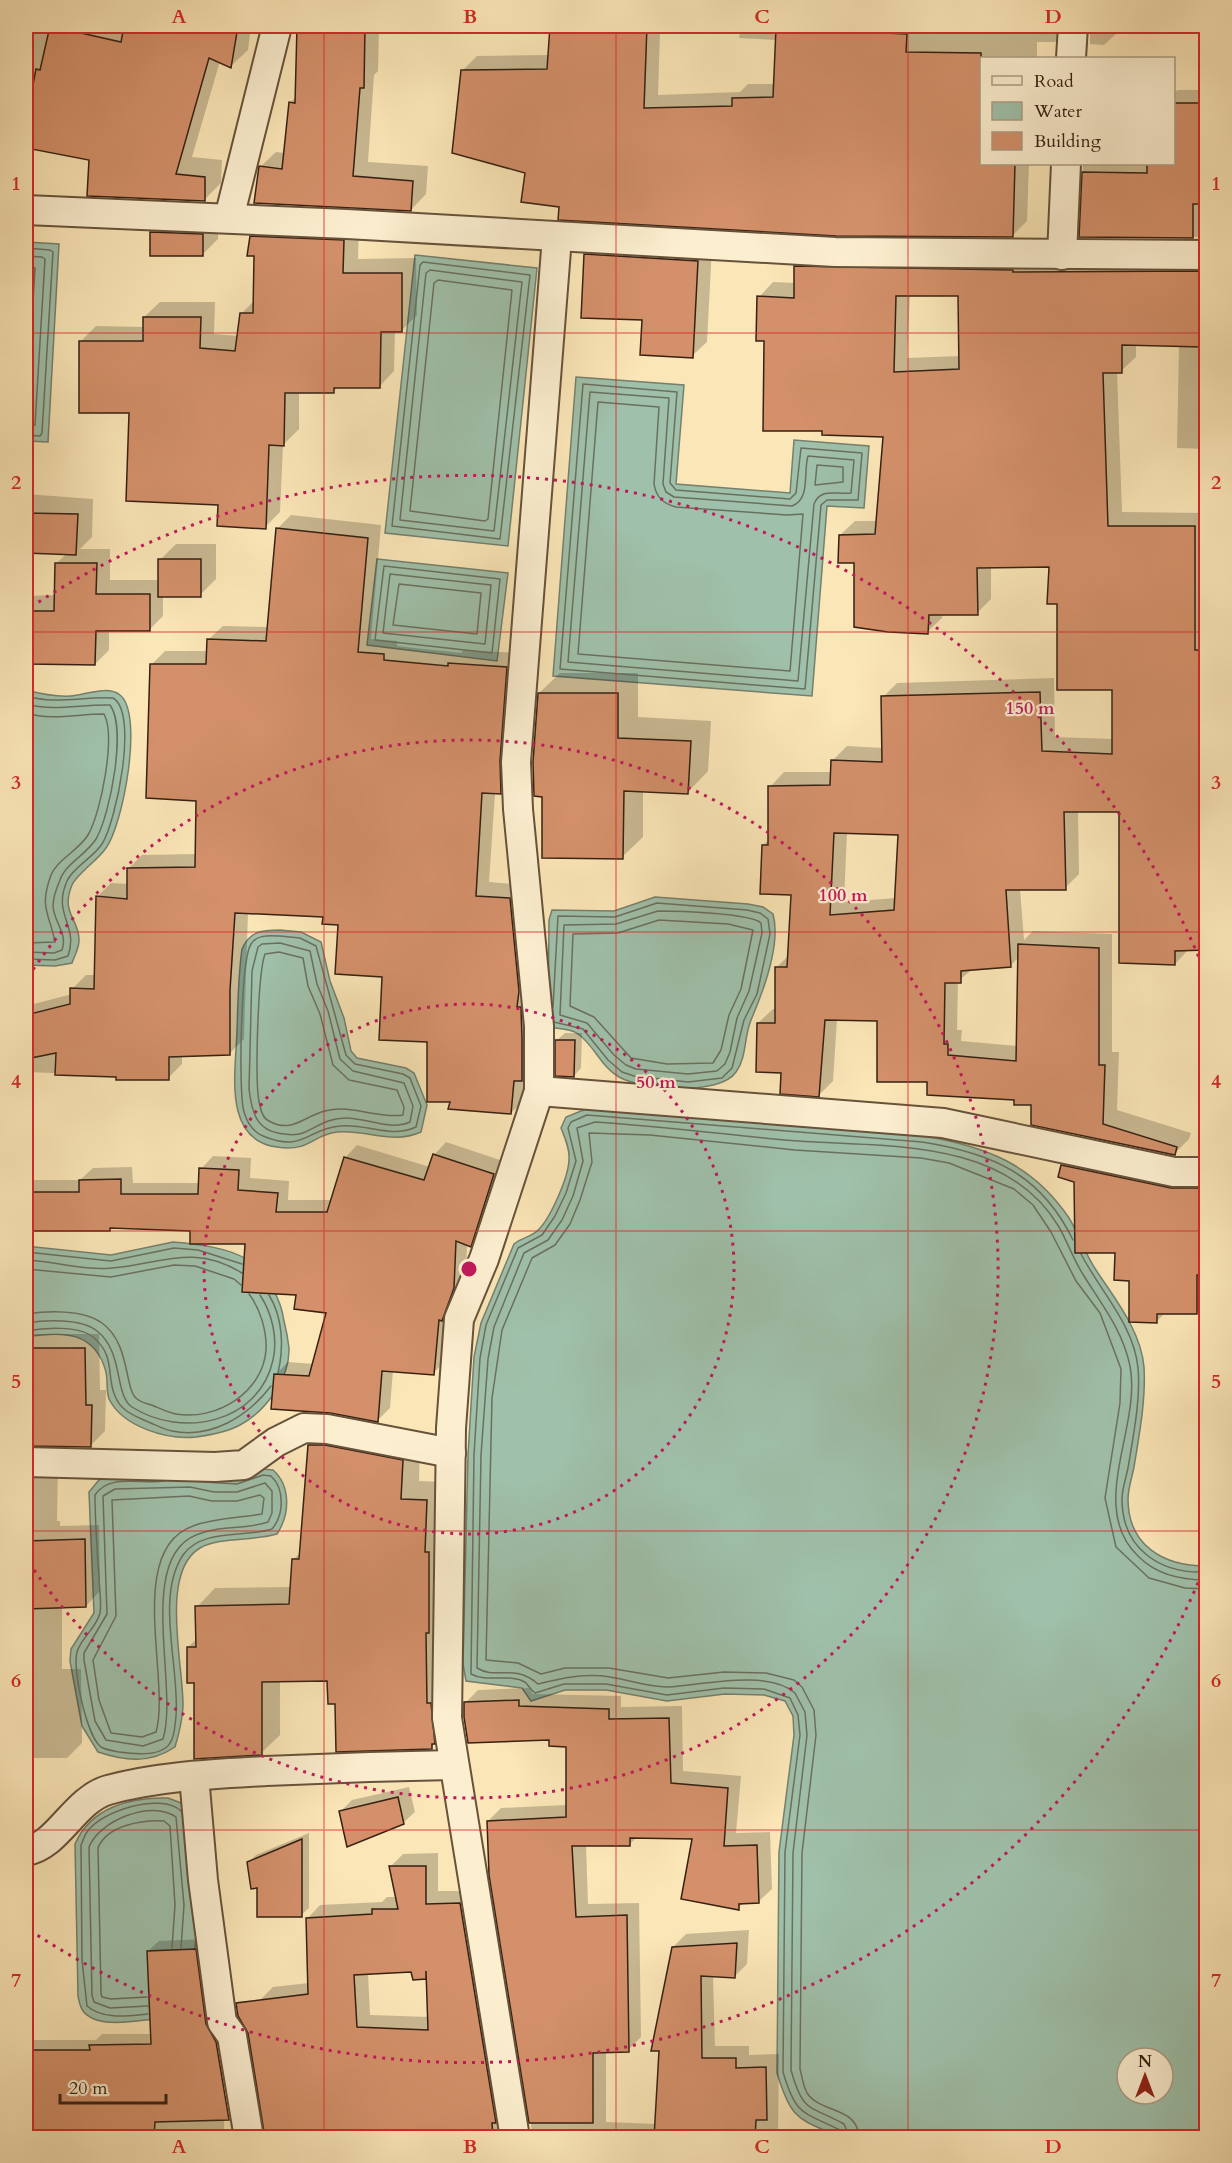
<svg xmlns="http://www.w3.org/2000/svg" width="1232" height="2163" font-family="Cardo,serif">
<rect width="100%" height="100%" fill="#fbe6b7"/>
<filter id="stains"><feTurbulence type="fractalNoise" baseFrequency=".00333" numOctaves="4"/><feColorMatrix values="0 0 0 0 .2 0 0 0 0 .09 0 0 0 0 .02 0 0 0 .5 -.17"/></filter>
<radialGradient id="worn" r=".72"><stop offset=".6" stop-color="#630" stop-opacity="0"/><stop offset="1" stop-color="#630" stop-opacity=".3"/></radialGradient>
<g fill="#9fc0aa" stroke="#75806d" stroke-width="1.5" fill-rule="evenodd">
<polygon points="26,242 59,244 48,442 26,441"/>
<polygon points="415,255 537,268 508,546 385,533"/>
<polygon points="576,377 684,385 676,484 790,493 794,440 869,446 864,508 827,506 812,696 553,676"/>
<polygon points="377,559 508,573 497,661 367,645"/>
<path d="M26 690C41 694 55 697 71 696 84 695 108 685 120 695 144 714 123 825 106 848 98 860 77 874 72 885 60 914 80 919 79 941 79 948 74 957 72 963L55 966 26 965Z"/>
<path d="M655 897 748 904 763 907 773 914C781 943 763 992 751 1020 744 1036 747 1057 736 1072 720 1096 642 1090 619 1077 601 1067 594 1045 578 1034 571 1028 557 1029 548 1027L549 920 552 910 614 911Z"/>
<path d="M280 930 301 932 321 942 330 981 344 1018 351 1051 357 1058 406 1068 414 1073 427 1105 421 1132C392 1145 366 1129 337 1132 311 1135 311 1152 277 1147 222 1140 236 1070 237 1031 238 1004 238 977 242 949 250 931 262 930 280 930Z"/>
<path d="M586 1109 923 1136C985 1146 1033 1164 1069 1218 1079 1234 1085 1254 1096 1270 1115 1299 1141 1331 1144 1367 1146 1400 1139 1436 1134 1467 1132 1477 1128 1489 1128 1499 1128 1546 1164 1566 1206 1566V2137L842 2138C798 2118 792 2122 777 2073L779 1852 794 1735 793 1716 785 1701 764 1695 725 1694 667 1701 606 1690H565L531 1701 522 1688 466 1681 463 1664 468 1455 474 1357 481 1323 514 1244C521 1238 531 1237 537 1231 550 1220 569 1176 569 1159 570 1149 565 1138 561 1128L566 1117ZM1127 2058H1163V2094H1127Z"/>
<path d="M173 1242C196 1244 227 1247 248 1260 267 1273 281 1299 284 1321 286 1329 288 1339 289 1348 290 1378 266 1411 240 1425 228 1432 210 1435 196 1437 167 1440 123 1427 109 1399 106 1391 108 1381 106 1372 95 1331 63 1331 26 1337V1246L111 1255Z"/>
<path d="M262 1469 273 1470C291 1486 290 1514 277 1534 254 1541 219 1537 200 1548 159 1572 184 1667 183 1707 182 1721 179 1734 175 1747 150 1764 125 1761 98 1752L82 1726 70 1661 71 1649 94 1613 89 1492 99 1480 113 1476Z"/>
<path d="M168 1798 181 1803 188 1810 197 1927 194 1957 155 2019C135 2021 97 2029 83 2011 80 2007 79 2001 78 1996L75 1844C91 1807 131 1797 168 1798Z"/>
</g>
<g fill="#0003" fill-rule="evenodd">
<polygon points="26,26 251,26 248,50 231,66 220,61 192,157 222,160 221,183 204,200 90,159 29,147 29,174 26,178"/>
<polygon points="299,26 379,26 378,71 374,75 368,162 428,166 426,194 411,210 260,167 276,152 285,153 290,103 297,96"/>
<path d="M552 26H1070L1055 42H1037V58H982V164H1029L1027 221 1013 235 560 206 526 172 463 70 477 56 549 55ZM660 33H740L739 38 777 40 775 84H748L740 92 658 95Z"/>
<polygon points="1090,26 1119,26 1119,31 1104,45 1090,44"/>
<polygon points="1200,26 1206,26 1206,237 1081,236 1083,164 1174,164 1174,92 1178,90 1202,90"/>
<polygon points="168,217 219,219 218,239 202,255 152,233"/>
<polygon points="266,222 359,226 358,259 416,258 417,315 402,330 395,330 394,371 379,387 338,387 334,391 299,391 299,429 283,445 280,512 265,527 220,503 131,411 81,341 96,326 144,327 144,317 160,302 215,302 214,334 238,336 241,314 255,300 256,255 251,237"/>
<polygon points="600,240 712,247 707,342 692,356 644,318 585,255"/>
<path d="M809 252 1206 258V449L1177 448 1179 345 1136 344V357L1121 371H1117L1122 512 1206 513V949H1189L1175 964 1121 810H1078L1079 874 1065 888 1020 889 1024 940 1033 931 1112 934V1052H1119L1117 1110 1191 1133 1189 1139 1174 1154 1016 1098 929 1081 879 1019H837L833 1081 819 1095 782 1071 758 1023 773 1009H776V968L790 954 793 893 763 845 770 839V787L784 772H832V761L847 746 883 748V697L897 683 1054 678 1055 737 1113 739V688L1058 603 1051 565 991 567V599L977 613H942V618L927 632 855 562 840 535 855 521H877L885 436 766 340 759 297 773 282 795 283V267ZM910 294H960V356L907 358ZM847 832 900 833 896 898 844 902ZM1019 957 1017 1046 961 1041 962 1030H957L958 981 974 968 1010 966Z"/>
<polygon points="26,494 93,499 92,537 80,549 110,549 110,580 160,580 160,560 176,544 216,544 216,579 200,595 163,595 163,616 149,630 109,630 109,650 95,664 26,659 26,596 56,595 57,563 67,553 26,552"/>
<polygon points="291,515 381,525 371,639 397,641 397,646 461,653 464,650 520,653 514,779 500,793 495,793 489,882 524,885 532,976 525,1099 511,1113 453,1100 429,1040 383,976 339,924 325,916 248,912 244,1039 230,1053 182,1056 182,1064 168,1078 28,1072 28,1110 26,1113 26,1006 72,994 72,989 86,975 96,975 97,897 111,883 128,884 128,869 142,855 197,854 198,799 151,665 165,651 208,651 208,640 223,626 268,627 277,529"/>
<polygon points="560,673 638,673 638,717 711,721 708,771 688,792 643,790 643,837 622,857 539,693"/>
<polygon points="565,1033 582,1033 581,1068 574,1076 557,1040"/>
<polygon points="446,1142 506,1162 483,1233 470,1245 467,1244 466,1275 446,1361 433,1373 393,1370 390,1408 378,1420 276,1374 288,1362 314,1364 328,1312 298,1293 247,1243 191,1229 111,1227 109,1229 26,1229 26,1180 80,1180 93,1168 132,1167 133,1183 200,1183 201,1169 213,1156 251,1158 250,1178 289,1181 288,1200 332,1200 345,1158 357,1145 430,1167 434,1155"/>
<polygon points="1077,1151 1206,1175 1206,1312 1166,1312 1157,1321 1075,1181 1062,1166"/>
<polygon points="28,1334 99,1334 100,1390 106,1390 105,1431 90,1446 26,1444 26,1336"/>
<polygon points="327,1427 420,1442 419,1481 445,1482 450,1729 431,1747 336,1702 329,1679 280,1680 280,1735 261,1753 196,1681 188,1647 198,1638 197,1607 215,1588 292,1587 294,1559 301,1552 308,1446"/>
<polygon points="26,1454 58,1465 57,1521 60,1521 60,1526 99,1525 100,1591 86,1606 62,1606 62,1669 81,1669 82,1743 67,1758 27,1758 26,1824"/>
<polygon points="531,1688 532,1694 621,1696 621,1707 682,1706 683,1771 741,1776 736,1833 770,1832 772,1889 758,1902 744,1902 738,1908 694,1838 638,1836 629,1845 586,1844 588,1904 639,1903 641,2037 628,2050 606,2051 606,2122 657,2124 673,1947 686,1934 749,1930 747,1964 734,1977 713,1976 715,2046 749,2046 749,2055 779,2054 778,2138 533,2138 491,1875 488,1821 501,1808 567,1805 567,1745 465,1703 478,1690"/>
<polygon points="409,1787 415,1812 403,1823 341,1811 352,1800"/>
<polygon points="309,1833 309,1908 301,1915 258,1887 248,1863 256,1855"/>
<path d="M438 1853V1891H473L518 2138H265L260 2000 273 1987 309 1983 307 1919 320 1905 382 1902 387 1897H397L390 1867 403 1854ZM413 1970 425 1977 428 1974 429 2017 370 2015 368 1973Z"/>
<polygon points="206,1939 225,2029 224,2138 26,2138 26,2040 96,2040 102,2034 152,2034 148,1951 159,1941"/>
</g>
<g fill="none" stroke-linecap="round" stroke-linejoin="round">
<g stroke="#6a705e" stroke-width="1.5">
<polyline points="26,248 50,250 53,252 42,433 40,436 26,435"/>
<polyline points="26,256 42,257 45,259 35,425 26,428"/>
<polygon points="423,262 530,275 500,539 392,526 420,265"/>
<polyline points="26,265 35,268 26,418"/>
<polygon points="430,270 522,282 494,531 400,520 426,273"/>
<polygon points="438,280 512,290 488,519 485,521 410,511 434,283"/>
<polygon points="583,384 677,392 670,483 676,490 790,499 796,493 801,448 862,453 858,500 827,500 821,505 805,689 560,669"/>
<path d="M590 392 669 398 663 484 666 492 674 497 792 506C811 499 803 472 808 456L854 460 851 493C837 495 821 487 814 504L798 681 568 662Z"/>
<path d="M598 402 659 407 654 484C656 497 663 504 676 507L787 515 803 514 790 671 578 654Z"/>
<polygon points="817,465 843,467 843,482 815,485"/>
<polygon points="384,566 500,579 492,653 375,640"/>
<polygon points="390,574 491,585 485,644 383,633"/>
<polygon points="399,584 481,593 477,634 393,625"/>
<path d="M26 696C58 705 82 696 113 698 139 713 116 822 102 844 93 858 73 867 67 881 52 915 79 925 68 956L55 960 26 959"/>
<path d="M26 704C55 712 81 704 110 705 127 728 110 815 96 839 87 854 65 864 60 880 57 887 53 898 53 906 54 923 68 933 62 950L54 953 26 952"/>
<path d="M26 713C53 721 76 714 104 714 116 736 101 813 88 835 79 850 58 859 51 875 39 908 49 912 55 942L26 943"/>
<path d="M658 911C676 911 750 913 761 923L762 933 749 991 737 1018 730 1052 725 1064 717 1071 688 1074 636 1069 626 1065 614 1055 587 1023 560 1015 564 925 616 924Z"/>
<polygon points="659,920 728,924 753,930 741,989 729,1015 721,1050 713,1063 667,1064 631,1058 594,1017 570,1006 573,934 618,933"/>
<path d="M280 936 300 938 316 946 346 1055 355 1064 403 1074 410 1078 421 1106 416 1127C390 1139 366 1123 340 1126 306 1129 304 1153 263 1136 253 1132 247 1122 244 1112 238 1093 241 959 251 944 257 934 270 936 280 936Z"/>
<path d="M280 943 310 951 317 984 328 1011 340 1059 353 1071 404 1083 413 1106 410 1122C390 1131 367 1118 346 1118 328 1118 319 1126 303 1133 297 1135 291 1135 285 1134 257 1132 252 1114 249 1089L252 971 258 947 262 944Z"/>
<path d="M279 952 303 958 308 986 320 1014 333 1065 349 1080 397 1090 404 1107 403 1115C377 1119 352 1104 325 1111 304 1116 292 1134 269 1121 264 1119 261 1111 260 1106 254 1086 258 973 265 954Z"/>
<polyline points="553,1007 558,916 615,917 657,903 747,910 760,913 768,919 770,934 757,994 744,1020 732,1068 722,1078 688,1082 634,1076 622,1072 608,1060 583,1029 554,1022"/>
<polyline points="26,1252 111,1261 174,1248 198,1250 242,1264"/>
<path d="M1081 1254C1100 1291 1134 1325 1138 1368 1141 1399 1133 1437 1128 1468 1126 1478 1122 1489 1122 1499 1122 1549 1160 1574 1206 1572"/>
<path d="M26 1260C54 1261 84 1271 112 1268 160 1264 194 1243 242 1273"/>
<polyline points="26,1269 111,1277 174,1265 195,1266 234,1279 241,1285"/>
<path d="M269 1295C283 1318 284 1347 278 1373"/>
<path d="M26 1314C47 1311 83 1309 102 1323 131 1344 124 1390 137 1399 142 1403 149 1404 154 1406 161 1409 169 1413 176 1414 217 1421 263 1392 266 1350 267 1331 260 1308 249 1294"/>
<path d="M26 1323C45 1320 81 1318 97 1331 124 1352 114 1395 132 1407 182 1439 259 1423 273 1360 278 1338 272 1313 260 1295"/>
<path d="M26 1331C43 1328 78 1325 93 1337 116 1356 106 1376 115 1396 121 1411 133 1415 146 1421 154 1424 163 1429 172 1431 212 1439 248 1416 271 1386"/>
<path d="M164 1481C141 1485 109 1473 95 1495 95 1522 97 1549 99 1577 99 1588 102 1602 100 1613 97 1627 81 1638 77 1652 72 1669 87 1737 101 1747 106 1750 114 1751 119 1752 133 1754 162 1757 170 1743 175 1736 175 1724 176 1716 180 1668 155 1597 183 1555 202 1528 245 1538 272 1529 284 1515 285 1489 271 1476L263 1475 237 1484 204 1482"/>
<path d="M265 1483 272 1491V1513L268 1522C245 1530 218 1525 196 1535 136 1559 179 1688 163 1739L143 1746 106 1740 95 1721 84 1660V1653L107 1614 103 1496 115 1489 190 1487 214 1492H237Z"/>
<path d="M260 1495 264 1498 262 1514C239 1518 215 1518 193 1526 125 1550 171 1680 156 1732L142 1737 111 1733 99 1700 93 1660 116 1616 112 1500 189 1496 212 1501H237Z"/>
<path d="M147 1997 111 1999 102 1997 101 1993 98 1848C107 1825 142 1820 164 1821L170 1826 175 1905 172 1948"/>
<path d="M148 2006 110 2008 94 2002 92 1995 89 1847C99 1821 151 1799 176 1817L184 1905 181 1948"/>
<path d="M148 2014C128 2016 103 2020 87 2006L82 1960 81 1845C83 1841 84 1836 87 1832 101 1811 161 1792 181 1811"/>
<path d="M842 2138 840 2130C802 2111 796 2116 783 2072L785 1852 800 1735 798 1715 790 1698 764 1689 724 1688 667 1695 606 1684H564L535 1693C531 1690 528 1685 525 1682 509 1673 487 1683 471 1674L474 1455 480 1358 486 1325 518 1248 542 1235 555 1216 566 1193 576 1161 568 1128 571 1122 587 1115 922 1142C992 1153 1041 1174 1073 1240"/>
<path d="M850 2138 844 2124C810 2105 803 2114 791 2070L793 1853 807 1735 805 1712 795 1693C768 1669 702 1685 669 1687 651 1688 629 1680 610 1677 585 1673 562 1678 538 1684 514 1663 496 1680 477 1668L481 1455 488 1359 494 1327 524 1253 548 1240 562 1220 573 1196 583 1161 577 1128 595 1122C659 1126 721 1134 784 1140 877 1148 1004 1134 1059 1227 1068 1243 1074 1261 1084 1276 1102 1305 1123 1331 1130 1366 1142 1427 1086 1508 1139 1557 1157 1575 1181 1580 1206 1580"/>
<path d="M859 2138C858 2106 821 2114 807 2093 803 2086 802 2076 800 2069L802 1853 816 1735 814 1710 802 1687 794 1680 766 1673 724 1672 668 1678 609 1668H565L541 1674 518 1663 486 1660 492 1398 502 1330 532 1258 555 1245 570 1224 580 1200 592 1162 589 1133 650 1135 795 1150 921 1158 949 1163 1014 1189 1033 1205 1051 1232 1076 1281 1100 1313 1121 1369 1120 1403 1105 1498 1116 1547 1149 1578 1185 1588 1206 1589"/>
</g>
</g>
<g fill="#d3906a" stroke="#362112" stroke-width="1.5" fill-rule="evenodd">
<polygon points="50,26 121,42 124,26 238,26 231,68 209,58 176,174 205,177 205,201 87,196 89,160 26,148 26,121 36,69 40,70"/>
<polygon points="297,26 365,26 364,88 360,88 353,176 413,181 411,211 254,203 259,166 282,169 289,102 295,103"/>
<polygon points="550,26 647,26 644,108 732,106 732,98 773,97 776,28 907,34 906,52 981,53 981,164 1015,164 1013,237 836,236 558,220 559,207 521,202 525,173 452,153 461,70 547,69"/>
<polygon points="1173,103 1206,103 1206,154 1201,153 1202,204 1193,204 1193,238 1079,237 1082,172 1147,173 1147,164 1173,164"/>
<polygon points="150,232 203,234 203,256 150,256"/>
<polygon points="250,236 344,240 343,273 402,273 402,332 381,332 380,388 334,388 334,393 285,393 284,446 269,445 266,529 217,526 218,505 126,501 129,413 79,413 79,341 143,341 143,317 201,317 200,348 235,351 240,313 253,313 254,256 247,256"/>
<polygon points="584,254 698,261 693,358 640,355 642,320 581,318"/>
<path d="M794 266 1013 270V272L1203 271 1202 347 1122 345V373H1103L1108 526H1195V650H1206V950L1175 951V965L1119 963V812H1064L1066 890H1006L1011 967 961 971V983H945L944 1044H948V1055L1016 1061 1018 944 1099 948V1065H1105L1103 1124 1177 1147 1175 1155 1031 1125V1105H1014V1100L927 1095V1082H877V1021L825 1020 819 1097 780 1094 781 1073 756 1072 757 1023H775V967H787L791 895 760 894 762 845H768V786L830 785 831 760 882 762 881 696 1040 692 1042 751 1112 754V690H1057V604H1047L1049 567 977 568 978 615H929L928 634 888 632 854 627V563H838L839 535 875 534 883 437 822 435V431H763L764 341H756L757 296 794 298ZM896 296H958L959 369 894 372ZM834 833 898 835 894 910 830 915Z"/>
<polygon points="26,513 78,514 76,555 26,553"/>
<polygon points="276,528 368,538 358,652 384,654 384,660 448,666 448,663 507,667 500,761 501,794 482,793 476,896 510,898 519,991 517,1007 521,1007 522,1039 522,1081 514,1081 511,1114 448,1109 450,1102 427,1102 427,1042 379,1040 382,977 335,974 338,925 322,924 323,917 235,913 230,990 230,1055 169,1057 169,1080 116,1080 116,1077 55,1075 56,1053 26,1059 26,1015 70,1004 70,988 94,989 96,896 127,899 127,868 195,867 196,801 146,798 150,664 206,664 207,639 266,641"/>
<rect x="158" y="559" width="43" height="38"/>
<polygon points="55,563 97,563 96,594 150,594 150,631 96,631 95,665 28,664 29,611 54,611"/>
<polygon points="538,693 618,693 618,738 691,741 688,794 624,791 623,859 542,858 542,797 534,796 533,762"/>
<polygon points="555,1040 575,1040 574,1077 555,1076"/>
<polygon points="433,1154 494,1174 471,1247 456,1241 454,1288 442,1321 439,1320 434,1375 382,1371 378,1422 330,1413 271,1409 274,1374 309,1376 326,1313 294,1309 296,1295 242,1292 245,1244 190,1244 190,1231 110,1228 110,1231 26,1231 26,1192 79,1192 79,1180 121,1179 121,1194 198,1194 199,1168 239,1170 238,1190 278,1193 276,1212 327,1212 344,1157 424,1180"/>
<polygon points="1061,1165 1171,1188 1206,1188 1206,1275 1197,1275 1197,1314 1157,1314 1157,1323 1129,1322 1129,1281 1114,1280 1115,1253 1075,1253 1074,1182 1058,1177"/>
<polygon points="26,1348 85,1348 86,1405 92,1405 91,1447 26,1446"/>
<polygon points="308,1445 325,1445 403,1460 401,1499 427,1500 425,1552 429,1552 429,1633 426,1633 427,1703 431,1703 435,1744 432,1744 432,1749 336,1752 335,1704 328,1704 327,1681 262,1682 262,1755 194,1759 194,1683 187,1683 187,1647 196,1647 195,1606 289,1604 292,1559 299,1559"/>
<polygon points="85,1539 86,1607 26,1609 26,1541"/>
<polygon points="519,1700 519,1706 609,1709 609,1719 669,1718 671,1783 728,1788 724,1846 757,1845 759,1903 739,1904 739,1910 681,1899 692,1839 630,1838 630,1846 572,1846 576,1917 627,1915 629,2052 593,2053 593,2123 529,2123 489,1875 487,1821 566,1817 566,1747 549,1746 549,1740 468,1743 464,1717 464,1702"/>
<polygon points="398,1797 404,1824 347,1847 339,1811"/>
<polygon points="302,1839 302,1917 257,1917 257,1888 251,1889 247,1862"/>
<path d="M389 1866H426V1904L460 1903 496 2123H492L493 2138H265L248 2033 238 2016 236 2003 308 1994 306 1918 372 1914V1909H398ZM426 1971 428 2030 357 2027 354 1975 411 1972 413 1980 426 1979Z"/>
<polygon points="737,1943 735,1978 701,1976 702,2058 736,2058 736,2068 766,2067 767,2120 756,2120 755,2138 654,2138 659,2051 651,2051 672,1947"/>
<polygon points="196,1949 206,2024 216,2042 229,2120 155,2122 154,2138 125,2138 126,2133 54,2131 54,2138 26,2138 26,2050 90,2050 89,2045 151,2044 147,1951"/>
</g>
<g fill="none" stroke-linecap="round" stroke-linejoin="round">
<defs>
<g id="minor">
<polyline points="1071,58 1073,26"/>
<polyline points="26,210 347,224 835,252 1206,255"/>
<polyline points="229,218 277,26"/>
<polyline points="1062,255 1066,164"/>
<polyline points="539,1091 943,1123 1174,1172 1206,1172"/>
<polyline points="26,1462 215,1467 244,1465 276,1442 304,1428 327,1429 451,1453"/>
<polyline points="194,1776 203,1880 222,2022 232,2036 249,2138"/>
<path d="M26 1851C58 1846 74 1800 108 1790 159 1776 214 1774 266 1771 328 1768 390 1766 453 1765"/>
<polyline points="515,2138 447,1718 451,1428 459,1319 484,1259 539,1091 539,1026 518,809 516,762 557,237"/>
</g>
</defs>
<use href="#minor" stroke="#67523b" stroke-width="32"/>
<use href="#minor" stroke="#fcefd0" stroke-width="28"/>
</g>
<path fill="none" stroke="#d62828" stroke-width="1.5" stroke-opacity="0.55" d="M324 26V2138M616 26V2138M908 26V2138M26 333H1206M26 632H1206M26 932H1206M26 1231H1206M26 1531H1206M26 1830H1206"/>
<g fill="none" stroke="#c2185b" stroke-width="3" stroke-dasharray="3 6">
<circle cx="469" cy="1269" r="265"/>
<path d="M28 977A529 529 0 1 1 28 1561"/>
<path d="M1205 1566A794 794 0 0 1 31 1931M31 607A794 794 0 0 1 1205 972"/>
</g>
<circle cx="469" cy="1269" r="9" fill="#c2185b" stroke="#fcefd0" stroke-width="3"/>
<g font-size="18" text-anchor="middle" font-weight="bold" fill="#c2185b" stroke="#fcefd0" stroke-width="4.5" stroke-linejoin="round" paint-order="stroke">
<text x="1030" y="714">150 m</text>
<text x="843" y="901">100 m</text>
<text x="656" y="1088">50 m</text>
</g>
<rect width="1232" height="2163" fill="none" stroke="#fbe6b7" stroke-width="66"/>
<rect x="980" y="57" width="195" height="108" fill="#fcefd0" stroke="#ad9d84" stroke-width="1.5"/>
<rect x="992" y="76" width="30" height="9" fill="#fcefd0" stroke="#ad9d84" stroke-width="1.5"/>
<text x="1034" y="87" font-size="18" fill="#362112">Road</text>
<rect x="992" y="102" width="30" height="18" fill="#9fc0aa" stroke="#ad9d84" stroke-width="1.5"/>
<text x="1034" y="117" font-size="18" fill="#362112">Water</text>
<rect x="992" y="132" width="30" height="18" fill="#d3906a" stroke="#ad9d84" stroke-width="1.5"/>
<text x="1034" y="147" font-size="18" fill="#362112">Building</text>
<g transform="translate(1145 2076)"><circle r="28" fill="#fcefd0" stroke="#ad9d84" stroke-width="1.5"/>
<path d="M0-4.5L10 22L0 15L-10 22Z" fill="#8f2418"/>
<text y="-9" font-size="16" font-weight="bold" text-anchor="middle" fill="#362112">N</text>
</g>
<path d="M60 2094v9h106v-9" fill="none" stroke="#362112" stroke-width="3"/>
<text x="69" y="2094" font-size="18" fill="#362112" stroke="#fcefd0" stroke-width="4.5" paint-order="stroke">20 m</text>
<rect x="33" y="33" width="1166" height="2097" fill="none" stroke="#d62828" stroke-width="2"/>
<g font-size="20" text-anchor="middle" font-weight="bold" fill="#d62828">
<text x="179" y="23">A</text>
<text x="470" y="23">B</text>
<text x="762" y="23">C</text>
<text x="1053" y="23">D</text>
<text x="16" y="190">1</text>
<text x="1216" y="190">1</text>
<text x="16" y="489">2</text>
<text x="1216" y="489">2</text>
<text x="16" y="789">3</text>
<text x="1216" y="789">3</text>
<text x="16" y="1088">4</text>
<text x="1216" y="1088">4</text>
<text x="16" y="1388">5</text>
<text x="1216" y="1388">5</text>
<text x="16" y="1687">6</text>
<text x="1216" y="1687">6</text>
<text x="16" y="1987">7</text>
<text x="1216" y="1987">7</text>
<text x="179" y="2153">A</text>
<text x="470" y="2153">B</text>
<text x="762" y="2153">C</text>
<text x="1053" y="2153">D</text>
</g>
<rect width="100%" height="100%" filter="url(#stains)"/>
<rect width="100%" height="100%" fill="url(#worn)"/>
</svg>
